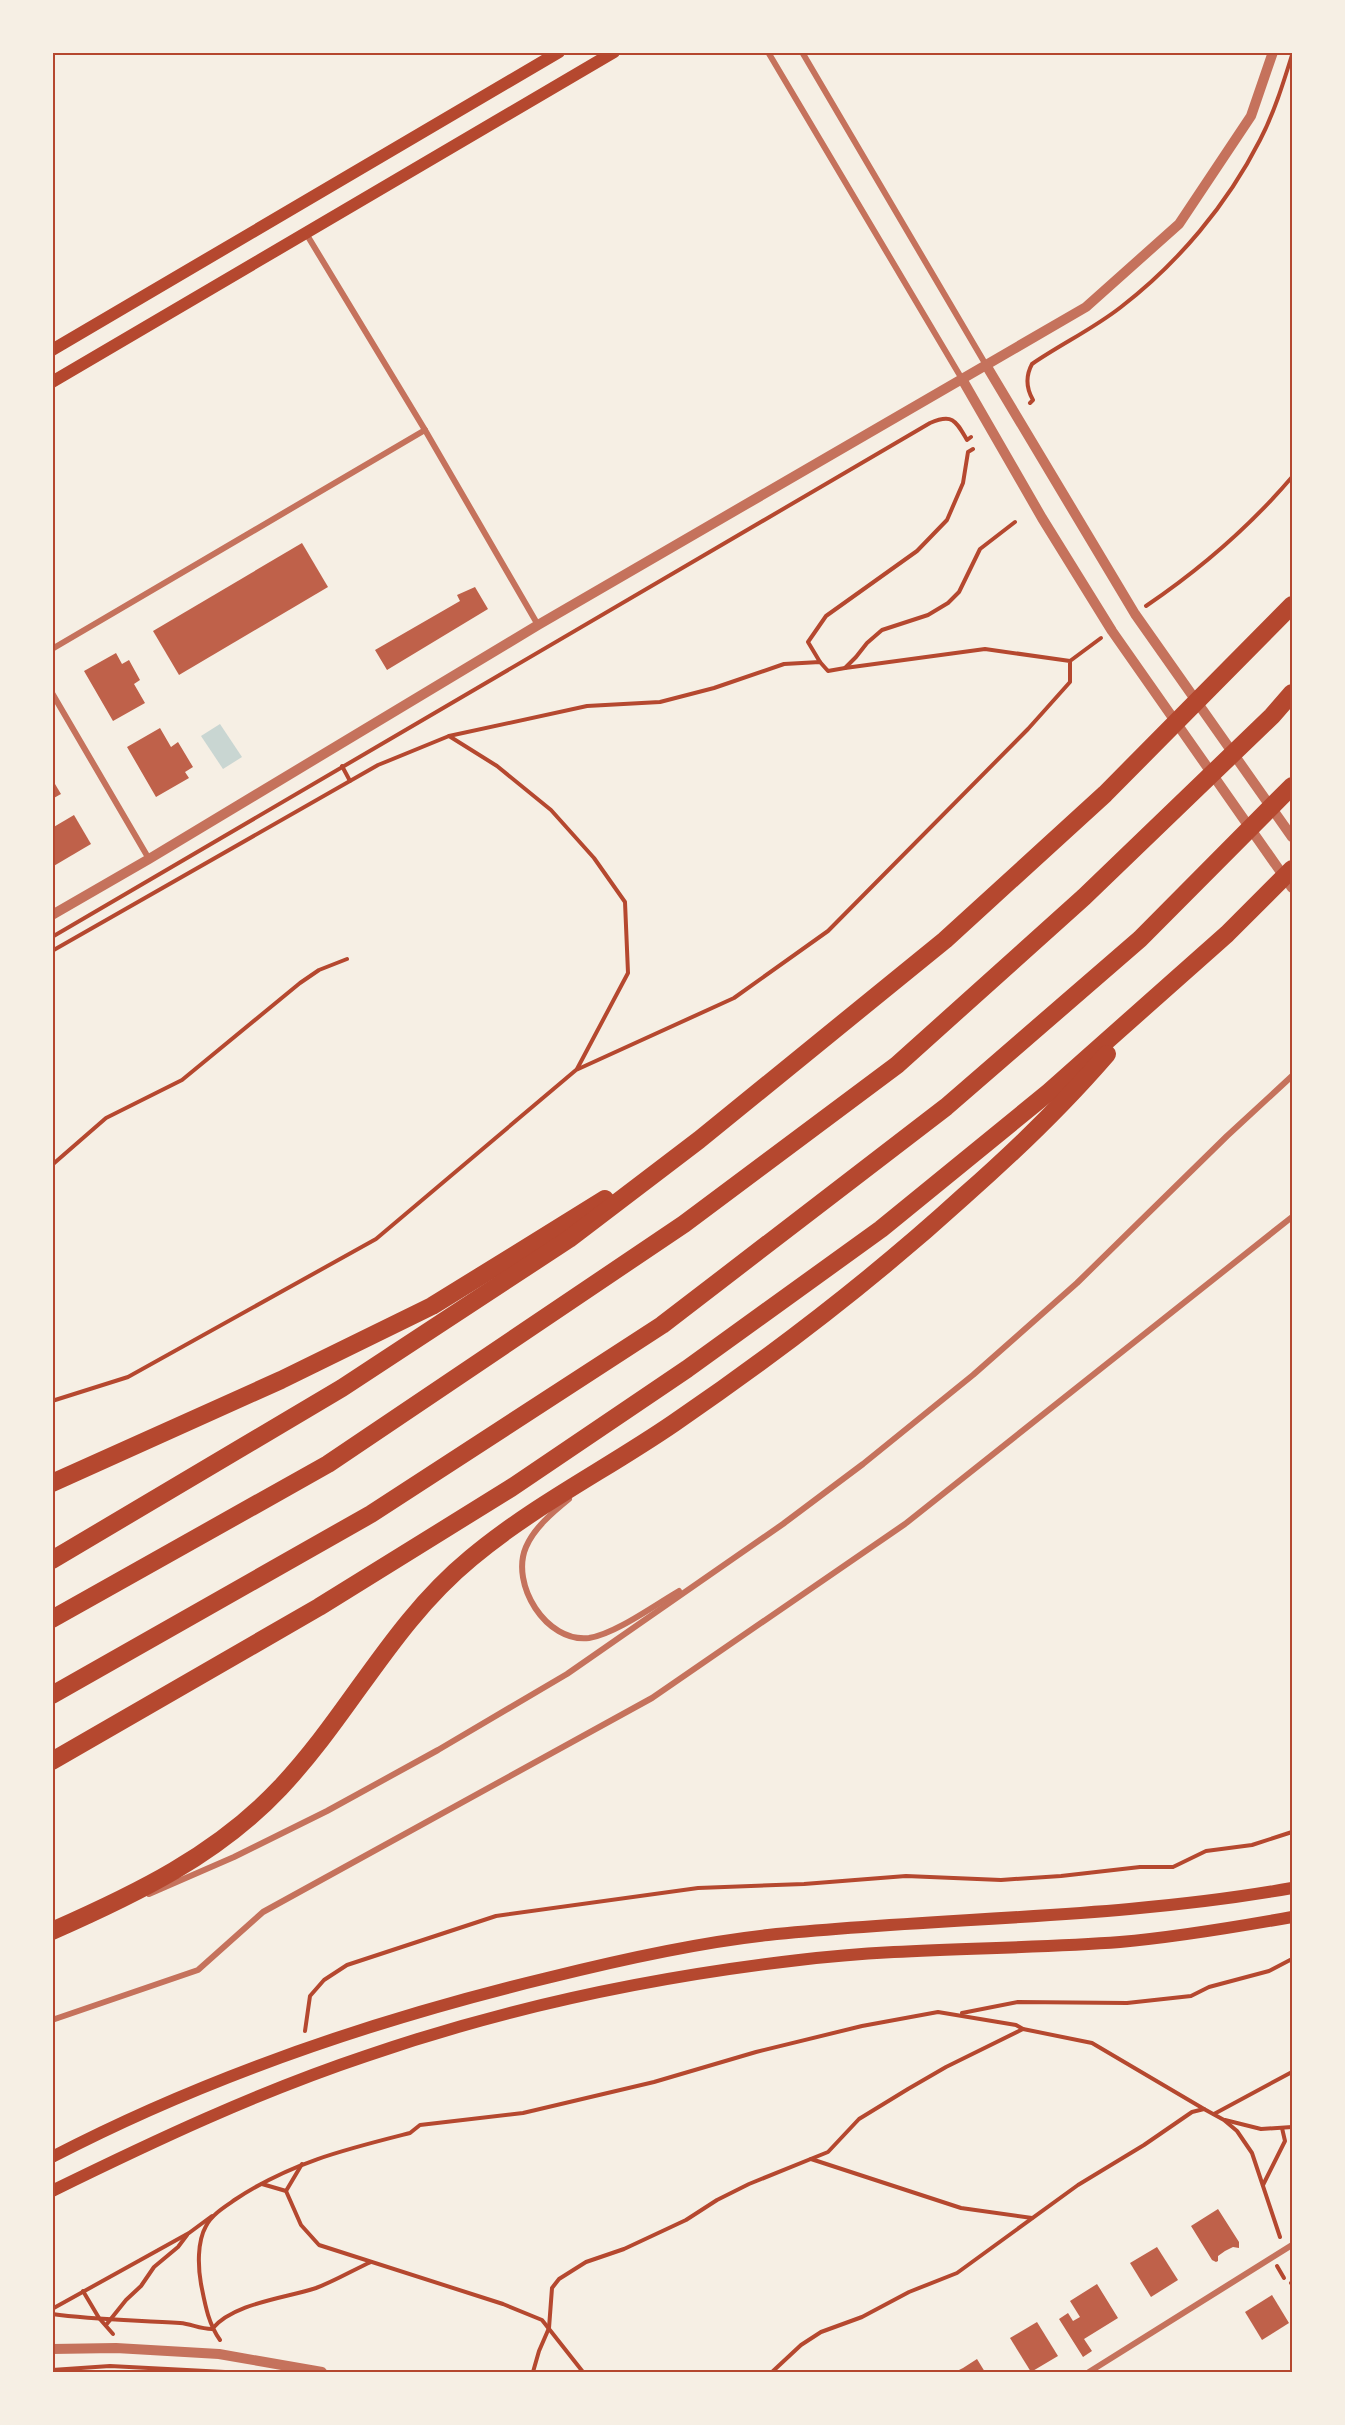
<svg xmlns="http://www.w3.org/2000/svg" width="1345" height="2425" font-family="Georgia,serif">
<rect width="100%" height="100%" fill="#f6efe4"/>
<polygon fill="#c9d6d2" points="220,724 242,757 223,769 201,736"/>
<g fill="#bf614a">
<polygon points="302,543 328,587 179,675 153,631"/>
<polygon points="475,587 488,609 387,670 375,650 460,601 457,595"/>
<polygon points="116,653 122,664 129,660 140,680 134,684 145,703 113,721 84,671"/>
<polygon points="160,728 171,747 178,742 193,767 185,772 189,778 156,797 127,747"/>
<polygon points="52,779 61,794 52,799"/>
<polygon points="74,815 91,844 52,867 52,828"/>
<polygon points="1218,2209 1239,2242 1239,2248 1233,2247 1225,2251 1218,2256 1218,2261 1216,2262 1212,2260 1191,2226"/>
<polygon points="1157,2247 1178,2280 1151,2297 1130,2263"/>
<polygon points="1097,2284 1118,2318 1084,2339 1092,2351 1083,2357 1059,2319 1068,2313 1073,2321 1080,2317 1070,2301"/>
<polygon points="1272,2295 1289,2323 1262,2340 1245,2312"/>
<polygon points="1037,2322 1058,2356 1031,2372 1010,2338"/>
<polygon points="977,2359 985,2372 955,2372 963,2368"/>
</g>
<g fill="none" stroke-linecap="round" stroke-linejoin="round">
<g stroke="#b5482f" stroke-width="4">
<path d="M1030 403 1033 400C1026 388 1025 377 1032 364 1061 344 1093 329 1121 307 1178 263 1227 205 1260 140 1274 113 1283 84 1292 55"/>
<path d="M1146 606C1199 570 1251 525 1292 477"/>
<polyline points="1070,661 1101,638"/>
<polyline points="820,662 808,642 826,616 917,551 947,520 963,483 968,452 973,449"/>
<polyline points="449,736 497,766 551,810 594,858 625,902 628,973 577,1069"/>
<polyline points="342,766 350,781"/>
<path d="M52 937 930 423C953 413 956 421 967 440L971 437"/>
<polyline points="52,951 378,765 449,736 587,706 660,702 714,688 784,664 820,662 828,671 845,668 856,657 867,643 882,630 928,615 948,603 959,592 980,549 1015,522"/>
<polyline points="52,1165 106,1118 182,1080 300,983 319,970 347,959"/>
<polyline points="52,1401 128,1377 376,1239 576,1070 734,998 828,931 1028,729 1070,682 1070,661 985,649 845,668"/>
<polyline points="962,2013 1018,2002 1127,2003 1191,1996 1209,1987 1269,1971 1292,1959"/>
<polyline points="305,2031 310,1996 324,1980 347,1965 496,1916 698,1888 804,1884 906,1876 1001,1880 1061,1876 1140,1867 1173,1867 1206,1851 1252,1845 1292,1832"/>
<polyline points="1214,2114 1292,2072"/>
<polyline points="1225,2120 1261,2129 1292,2127"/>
<polyline points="811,2159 961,2208 1032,2218"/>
<polyline points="262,2184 286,2191 301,2225 319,2245 503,2304 542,2320 583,2372"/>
<polyline points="1263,2185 1285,2141 1282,2128"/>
<polyline points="286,2191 302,2164"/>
<polyline points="1277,2266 1284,2278"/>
<polyline points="1291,2283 1292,2282"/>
<polyline points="83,2291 99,2318 113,2334"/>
<polyline points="52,2309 189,2233 212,2216"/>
<path d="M52 2314C95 2320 137 2320 180 2323 192 2324 199 2329 212 2329 233 2303 286 2298 316 2288 335 2281 353 2270 371 2262"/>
<polyline points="106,2325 126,2300 141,2286 154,2267 178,2247 187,2235"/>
<path d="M220 2340C208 2323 205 2304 201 2284 198 2267 197 2242 206 2226 212 2214 226 2206 236 2199 292 2162 347 2149 410 2133L420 2125 523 2113 654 2082 756 2052 862 2026 938 2012 1016 2025 1023 2029 1092 2043 1204 2109"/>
<polyline points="52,2370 110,2366 225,2372"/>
<polyline points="533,2372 539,2351 549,2328 552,2288 559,2279 586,2262 624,2249 686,2220 717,2200 749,2184 828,2152 859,2119 908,2089 946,2067 1023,2029"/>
<polyline points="772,2372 801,2345 821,2332 862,2317 909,2292 957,2273 1078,2185 1144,2145 1192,2112 1204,2109 1224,2120 1237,2131 1252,2153 1280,2237"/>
</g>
<g stroke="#c5725c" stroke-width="6">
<polyline points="768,52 962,379"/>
<polyline points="802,52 986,365"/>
<polyline points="307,235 425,430 538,625"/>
<polyline points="52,649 425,430"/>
<polyline points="52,693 149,859"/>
<path d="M569 1499C553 1512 534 1528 526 1547 510 1584 546 1643 589 1638 615 1634 655 1605 679 1591"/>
<polyline points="149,1894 234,1857 327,1811 438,1750 567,1674 783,1524 863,1464 973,1375 1077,1283 1227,1136 1292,1076"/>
<polyline points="52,2020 198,1970 263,1912 652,1698 905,1524 1292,1217"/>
<polyline points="1089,2372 1292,2245"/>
</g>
<g stroke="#c5725c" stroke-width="10">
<polyline points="986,365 1135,614 1292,837"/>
<polyline points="962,379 1042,518 1112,631 1292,888"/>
<polyline points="52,915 149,859 538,625 1086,307 1179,224 1251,116 1273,52"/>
<polyline points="52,2349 116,2348 219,2354 322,2372"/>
</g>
<g stroke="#b5482f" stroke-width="12">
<polyline points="52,350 559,52"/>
<polyline points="52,382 614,52"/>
<path d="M52 2157C208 2076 377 2019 547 1978 619 1960 694 1943 768 1935 943 1917 1119 1919 1292 1888"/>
<path d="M52 2191C154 2141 258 2092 366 2056 505 2008 652 1977 799 1960 905 1947 1014 1950 1120 1942 1178 1937 1236 1927 1292 1917"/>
</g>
<g stroke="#b5482f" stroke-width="18">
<polyline points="52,1483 281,1380 432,1306 605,1199"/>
<polyline points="52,1560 342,1388 569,1239 699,1140 945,940 1105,794 1292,605"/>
<polyline points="52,1619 328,1464 684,1224 897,1065 1084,897 1272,716 1292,693"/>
<polyline points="52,1695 371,1514 662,1325 946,1107 1140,939 1292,786"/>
<polyline points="52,1761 319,1607 511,1488 687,1369 881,1229 1049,1092 1227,934 1292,869"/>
<path d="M52 1931C136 1894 217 1855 280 1788 350 1714 391 1624 471 1558 533 1506 607 1469 674 1423 775 1354 873 1279 964 1196 1014 1152 1063 1105 1107 1054"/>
</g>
</g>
<rect width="1345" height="2425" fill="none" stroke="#f6efe4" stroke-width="108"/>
<rect x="54" y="54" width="1237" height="2317" fill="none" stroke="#b5482f" stroke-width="2"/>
</svg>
